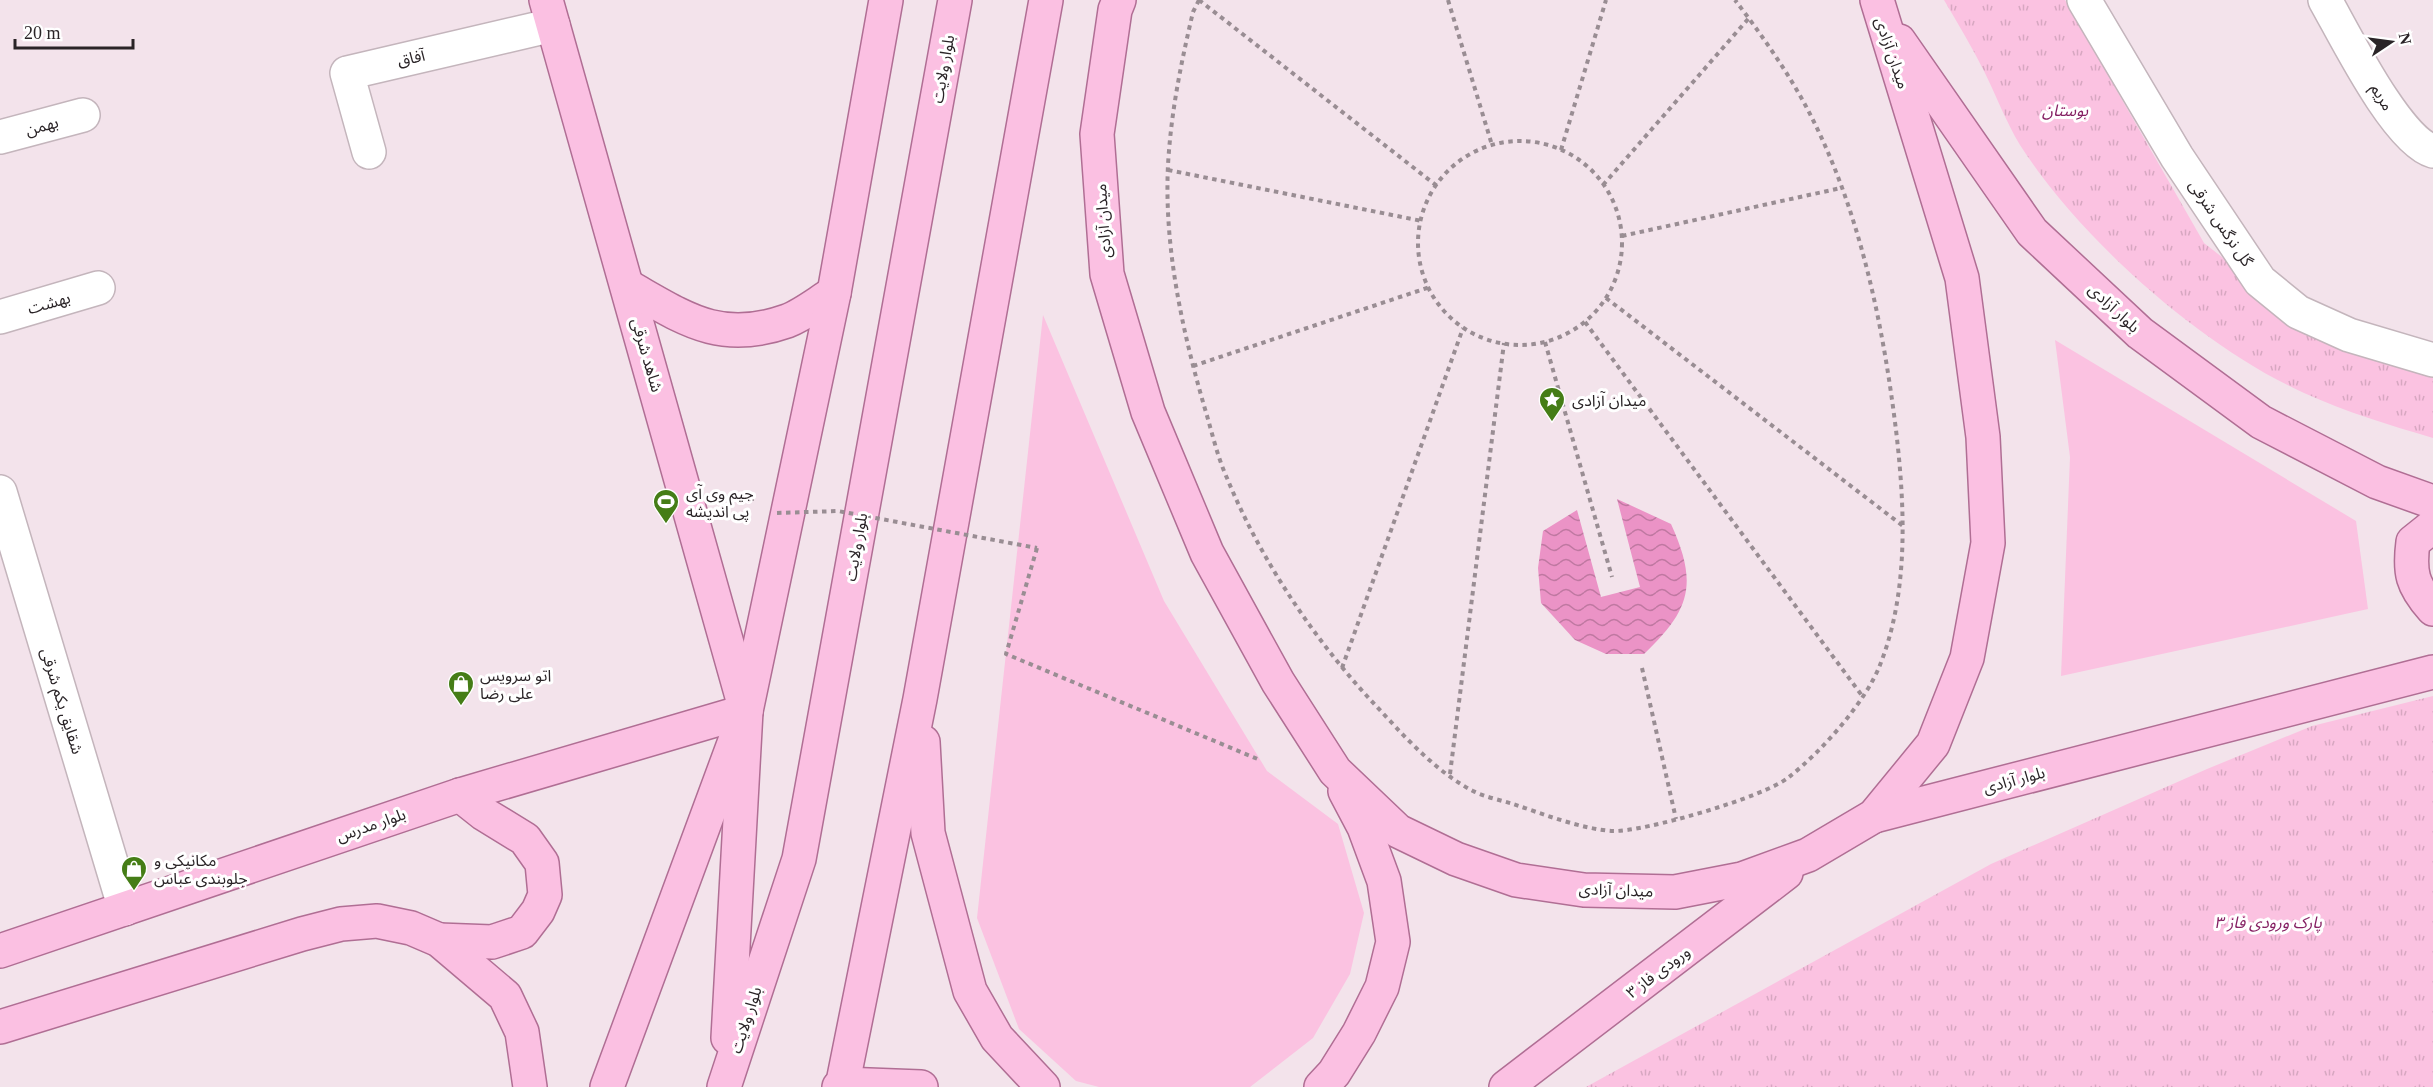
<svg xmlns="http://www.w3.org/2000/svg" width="2433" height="1087" font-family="'Times New Roman','Noto Sans Arabic',serif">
<defs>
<pattern id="park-tufts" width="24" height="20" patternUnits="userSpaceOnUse" patternTransform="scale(1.5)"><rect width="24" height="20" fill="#fbc2e1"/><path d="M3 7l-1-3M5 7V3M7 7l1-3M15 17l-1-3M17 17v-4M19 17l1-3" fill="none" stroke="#d7a7c1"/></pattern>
<pattern id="water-waves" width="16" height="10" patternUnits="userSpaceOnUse" patternTransform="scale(1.5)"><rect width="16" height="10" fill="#eb93c6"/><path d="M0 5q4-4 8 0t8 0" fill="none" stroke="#bf78a1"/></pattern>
</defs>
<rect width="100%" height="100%" fill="#f3e3eb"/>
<g fill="#fbc2e1">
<polygon points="1043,315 1164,601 1267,771 1338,824 1364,913 1350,974 1313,1038 1250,1087 1099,1087 1076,1081 1019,1029 977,918"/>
<polygon points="2055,340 2356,521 2368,609 2061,676 2070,457"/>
</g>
<g fill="url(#park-tufts)">
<path d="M1944 0H2065L2204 243 2250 279 2433 358V438C2389 425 2346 412 2304 393 2202 347 2081 240 2020 145 2006 122 1996 95 1984 71 1972 47 1958 24 1944 0Z"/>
<polygon points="2433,696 2433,1087 1586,1087 1991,864 2207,769 2312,726"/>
</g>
<path fill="url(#water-waves)" d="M1617 499 1671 524C1698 583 1691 610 1644 654H1606L1575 640 1541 603 1538 568 1543 531 1577 510 1601 597 1640 587Z"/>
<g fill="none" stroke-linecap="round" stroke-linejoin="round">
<defs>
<g id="minor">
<polyline points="2084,0 2177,157 2260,281 2298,312 2349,335 2433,360"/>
<path d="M2325 0C2345 35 2397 141 2433 151"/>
<polyline points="0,137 83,115"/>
<polyline points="369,152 347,73 553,25"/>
<polyline points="0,317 98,288"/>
<polyline points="0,492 125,909"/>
</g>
<g id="major">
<polyline points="546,0 746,711 728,1038"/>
<polyline points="1119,0 1115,10 1097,134 1107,274 1148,412 1207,553 1278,682 1335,771 1398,831 1456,859 1516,880 1584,890 1675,892 1742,879 1808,855 1874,816 1933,744 1967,658 1988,543 1983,437 1962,278 1877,0"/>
<polyline points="1899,41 2032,232 2140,333 2261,422 2377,482 2433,502"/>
<path d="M627 286C684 318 719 345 787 321 803 315 819 302 834 293"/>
<path d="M2433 526 2413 542C2409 573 2412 585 2433 609"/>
<polyline points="923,742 928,833 970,991 997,1038 1043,1087"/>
<polyline points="1874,816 2433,672"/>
<polyline points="439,940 492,942 522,932 538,911 545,895 542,863 525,839 484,814 460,795"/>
<polyline points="0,951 460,795 746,711"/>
<polyline points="0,1027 302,934 341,924 377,921 411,928 439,940 505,996 522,1032 530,1087"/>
<polyline points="607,1087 746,711 834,293 886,0"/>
<polyline points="724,1087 799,859 955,0"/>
<polyline points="839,1087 843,1084 921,1087"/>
<polyline points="842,1087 920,699 1046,0"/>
<polyline points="1321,1087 1334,1073 1359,1033 1382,987 1393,942 1384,881 1364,827 1345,791"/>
<polyline points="1506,1087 1786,873"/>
</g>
</defs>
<use href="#minor" stroke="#c4b5bc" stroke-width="36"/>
<use href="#major" stroke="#b06e94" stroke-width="36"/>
<g stroke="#998d93" stroke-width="4" stroke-dasharray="4.5 4.5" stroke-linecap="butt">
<path d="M1199 0 1193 12C1181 63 1171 112 1168 165 1164 247 1182 330 1205 409 1212 432 1217 456 1227 478 1259 556 1309 632 1366 695 1398 729 1431 769 1473 791 1485 797 1500 800 1513 804 1543 814 1581 829 1613 831 1644 832 1765 797 1789 777 1821 752 1865 703 1880 665 1909 592 1905 507 1896 430 1883 325 1861 217 1814 122 1793 79 1764 38 1735 0"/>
<polyline points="1199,0 1437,186"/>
<polyline points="1448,0 1492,145"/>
<circle cx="1520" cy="243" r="102"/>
<polyline points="1561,150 1606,0"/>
<polyline points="1168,170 1422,221"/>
<polyline points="1603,185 1749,18"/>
<polyline points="1622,236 1841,188"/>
<polyline points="1606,298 1903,526"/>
<polyline points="1585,322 1863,697"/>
<polyline points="1545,342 1612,577"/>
<polyline points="1193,366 1430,287"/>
<polyline points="723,497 754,499"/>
<polyline points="1037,548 1006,654 1260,760"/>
<polyline points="1342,668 1463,328"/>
<polyline points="1642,668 1676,819"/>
<polyline points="1450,774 1504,343"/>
</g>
<use href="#minor" stroke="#fff" stroke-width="33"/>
<use href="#major" stroke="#fbc0e2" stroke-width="33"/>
<polyline stroke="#998d93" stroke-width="4" stroke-dasharray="4.5 4.5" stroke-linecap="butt" points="777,513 838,511 1037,548"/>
</g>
<defs>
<symbol id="sight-pin" viewBox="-11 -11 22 30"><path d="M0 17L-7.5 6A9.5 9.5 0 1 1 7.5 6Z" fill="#457d16" stroke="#fff"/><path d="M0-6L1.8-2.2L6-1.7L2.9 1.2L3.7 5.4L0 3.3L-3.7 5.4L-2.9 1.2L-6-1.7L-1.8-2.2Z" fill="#fff"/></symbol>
<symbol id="stadium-pin" viewBox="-11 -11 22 30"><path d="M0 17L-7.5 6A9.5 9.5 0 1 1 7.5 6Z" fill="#457d16" stroke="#fff"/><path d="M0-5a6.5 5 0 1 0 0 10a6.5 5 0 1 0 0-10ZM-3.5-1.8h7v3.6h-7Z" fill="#fff"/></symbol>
<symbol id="shop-pin" viewBox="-11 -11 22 30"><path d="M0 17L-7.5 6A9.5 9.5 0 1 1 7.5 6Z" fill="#457d16" stroke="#fff"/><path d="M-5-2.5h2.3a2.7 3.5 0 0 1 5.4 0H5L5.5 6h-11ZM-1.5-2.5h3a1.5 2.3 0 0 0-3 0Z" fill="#fff"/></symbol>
</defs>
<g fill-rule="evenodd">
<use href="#sight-pin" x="1537" y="385" width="30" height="40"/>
<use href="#stadium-pin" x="651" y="487" width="30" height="40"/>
<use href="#shop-pin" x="446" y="669" width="30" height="40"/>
<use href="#shop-pin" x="119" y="854" width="30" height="40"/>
</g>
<g text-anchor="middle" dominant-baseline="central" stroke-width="6" stroke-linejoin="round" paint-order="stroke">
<g font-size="16" fill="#2a2427" stroke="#fff">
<text transform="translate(1892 53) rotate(71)">میدان آزادی</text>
<text transform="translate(411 58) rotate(-13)">آفاق</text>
<text transform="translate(943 69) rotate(-80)">بلوار ولایت</text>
<text transform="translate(2382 97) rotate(59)">مریم</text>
<text transform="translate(42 126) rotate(-15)">بهمن</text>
<text transform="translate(1103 221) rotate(-94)">میدان آزادی</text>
<text transform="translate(2221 223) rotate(56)">گل نرگس شرقی</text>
<text transform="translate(49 303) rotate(-16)">بهشت</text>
<text transform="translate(2114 308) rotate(43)">بلوار آزادی</text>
<text transform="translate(647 355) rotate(74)">شاهد شرقی</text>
<text transform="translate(856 547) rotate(-80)">بلوار ولایت</text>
<text transform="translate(62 701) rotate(73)">شقایق یکم شرقی</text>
<text transform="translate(2014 780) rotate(-15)">بلوار آزادی</text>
<text transform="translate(371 825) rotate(-19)">بلوار مدرس</text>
<text transform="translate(1616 890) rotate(2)">میدان آزادی</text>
<text transform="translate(1658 972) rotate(-37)">ورودی فاز ۳</text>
<text transform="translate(746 1020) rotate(-72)">بلوار ولایت</text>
</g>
<g font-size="16" font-style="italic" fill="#852063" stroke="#fff">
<text x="2065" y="110">بوستان</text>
<text x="2268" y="922">پارک ورودی فاز ۳</text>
</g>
<g font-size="16" fill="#2a2427" stroke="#fff" text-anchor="start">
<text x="1572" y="400">میدان آزادی</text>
<text x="686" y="493">جیم وی آی<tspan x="686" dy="18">پی اندیشه</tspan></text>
<text x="480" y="675">اتو سرویس<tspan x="480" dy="18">علی رضا</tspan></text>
<text x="154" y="860">مکانیکی و<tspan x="154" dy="18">جلوبندی عباس</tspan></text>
</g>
</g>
<g transform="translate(2391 42) rotate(77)" stroke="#ffffff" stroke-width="4.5" paint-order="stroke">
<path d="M0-4.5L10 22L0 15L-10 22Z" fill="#2a2427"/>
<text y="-9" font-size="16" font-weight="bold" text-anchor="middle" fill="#2a2427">N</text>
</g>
<path d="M15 39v9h118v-9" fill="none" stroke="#2a2427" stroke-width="3"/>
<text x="24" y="39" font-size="18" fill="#2a2427" stroke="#ffffff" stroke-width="4.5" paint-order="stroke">20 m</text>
</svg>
